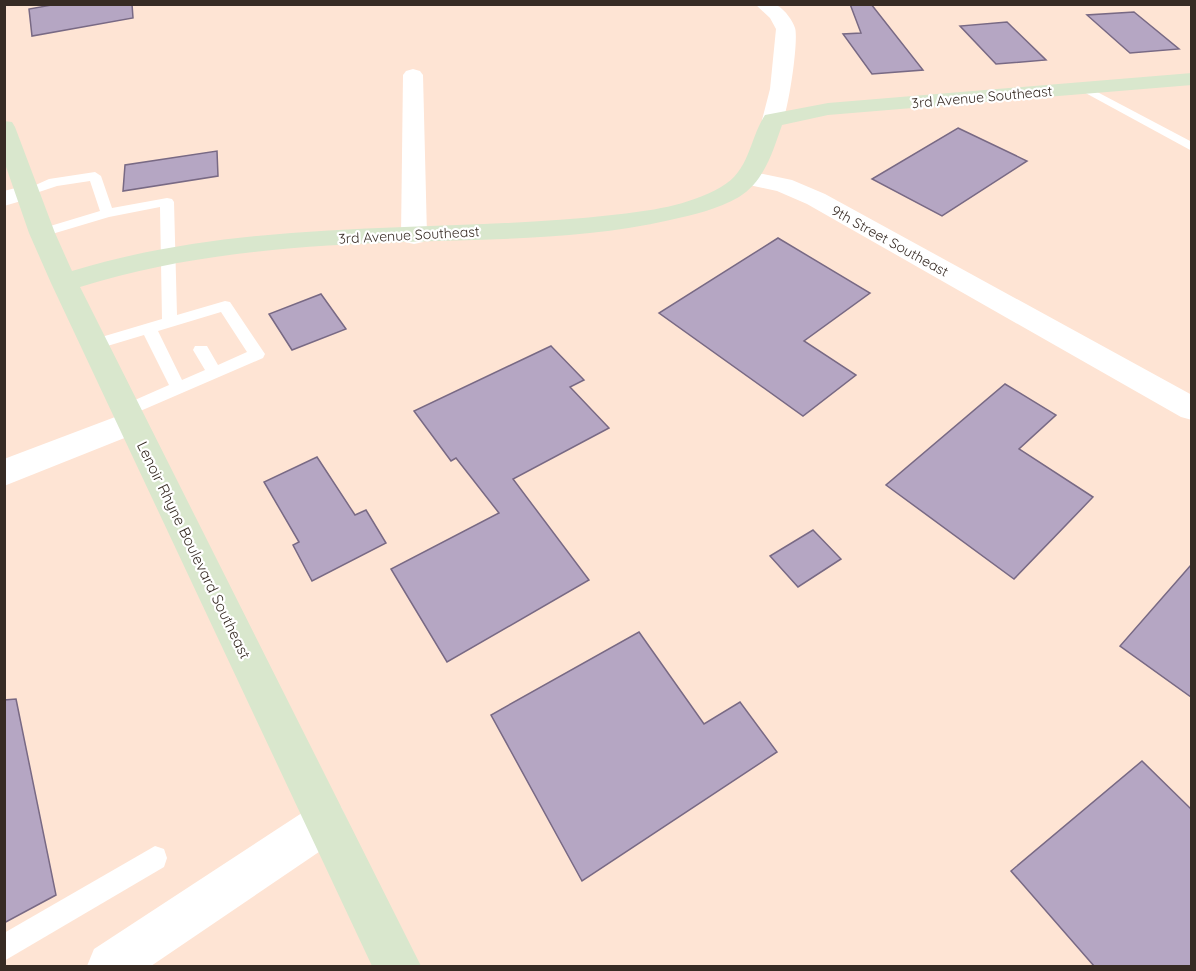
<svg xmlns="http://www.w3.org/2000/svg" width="1196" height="971" font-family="Quicksand,sans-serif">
<rect width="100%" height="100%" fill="#fee4d4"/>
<g fill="#b5a6c3" stroke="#786984" stroke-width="1.5">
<polygon points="57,4 132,4 133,18 32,36 29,9"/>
<polygon points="850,4 871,4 923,70 872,74 843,34 861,33"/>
<polygon points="1134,12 1179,49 1130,53 1087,15"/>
<polygon points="1007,22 1046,60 996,64 960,26"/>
<polygon points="958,128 1027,161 942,216 872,179"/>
<polygon points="217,151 218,176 123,191 125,165"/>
<polygon points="778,238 870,293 804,341 856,375 803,416 659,313"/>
<polygon points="321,294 346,329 292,350 269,314"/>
<polygon points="551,346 584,380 570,387 609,428 513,479 589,580 447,662 391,569 499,513 456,458 451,461 414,411"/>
<polygon points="1005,384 1056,415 1019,449 1093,497 1014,579 886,485"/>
<polygon points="317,457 355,515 366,510 386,543 312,581 293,545 299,542 264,482"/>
<polygon points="813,530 841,559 798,587 770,556"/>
<polygon points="1191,565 1191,697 1120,646"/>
<polygon points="639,632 704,724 740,702 777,752 582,881 491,715"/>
<polygon points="16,699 56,895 4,923 4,700"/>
<polygon points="1142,761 1191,809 1191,966 1094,966 1011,871"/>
</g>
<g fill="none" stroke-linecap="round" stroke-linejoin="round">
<g fill="#fff" fill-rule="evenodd">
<polygon points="1084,85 1192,142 1192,151 1080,90 1080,86"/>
<path d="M95 172 101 176 112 208 167 198 172 199 174 202 177 315 225 301 230 302 265 354 263 358 131 415 125 417 119 415 117 411 119 407 169 385 144 335 94 350 88 349 86 345 88 341 162 319 160 207 109 217 42 237 37 236 35 233 37 230 100 211 90 181 57 186 27 196 20 192 49 179ZM221 312 247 352 218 365 207 346H195L193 350 205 370 182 380 158 331Z"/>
<polygon points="155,846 164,849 167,858 164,867 4,961 4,933"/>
</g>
<g fill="#fff" fill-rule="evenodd">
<path d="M755 4C762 4 772 3 778 6 785 10 793 21 795 28 799 40 788 114 781 125L773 127 765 125 762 120 770 89 776 29 770 18Z"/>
<polygon points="413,69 420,71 423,75 427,236 423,242 414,244 405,242 401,236 403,75 406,71"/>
<polygon points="748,171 792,180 825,194 1192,395 1192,420 1181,417 807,204 777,191 740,183 736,178 740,173"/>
<polygon points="27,185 35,187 39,192 35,197 4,206 4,191"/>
<polygon points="131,411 142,415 147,423 142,431 4,486 4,459"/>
<polygon points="326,800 341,807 348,822 341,837 151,966 87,966 94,949 311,807"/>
</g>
<path fill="#d9e7cd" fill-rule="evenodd" d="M1192 73V85L828 115 782 125C773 151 764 182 739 197 718 209 693 215 670 220 583 240 491 239 403 242 293 246 185 254 80 287L421 966H372L51 283 29 233 4 161V121L12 122 15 127 55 233 72 271C180 238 291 231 404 227 473 224 543 223 612 215 649 211 688 206 721 187 750 171 749 140 765 115L828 103Z"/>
</g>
<g text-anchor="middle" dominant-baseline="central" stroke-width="4.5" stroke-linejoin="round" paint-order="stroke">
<g font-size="14" fill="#372b24" stroke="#fff">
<text transform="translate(982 97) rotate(-5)">3rd Avenue Southeast</text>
<text transform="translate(409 235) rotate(-3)">3rd Avenue Southeast</text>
<text transform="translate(890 241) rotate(29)">9th Street Southeast</text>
</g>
<g font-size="15" fill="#372b24" stroke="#fff">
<text transform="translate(194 550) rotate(64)">Lenoir Rhyne Boulevard Southeast</text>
</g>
</g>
<rect width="1196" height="971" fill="none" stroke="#372b24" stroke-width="12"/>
</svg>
